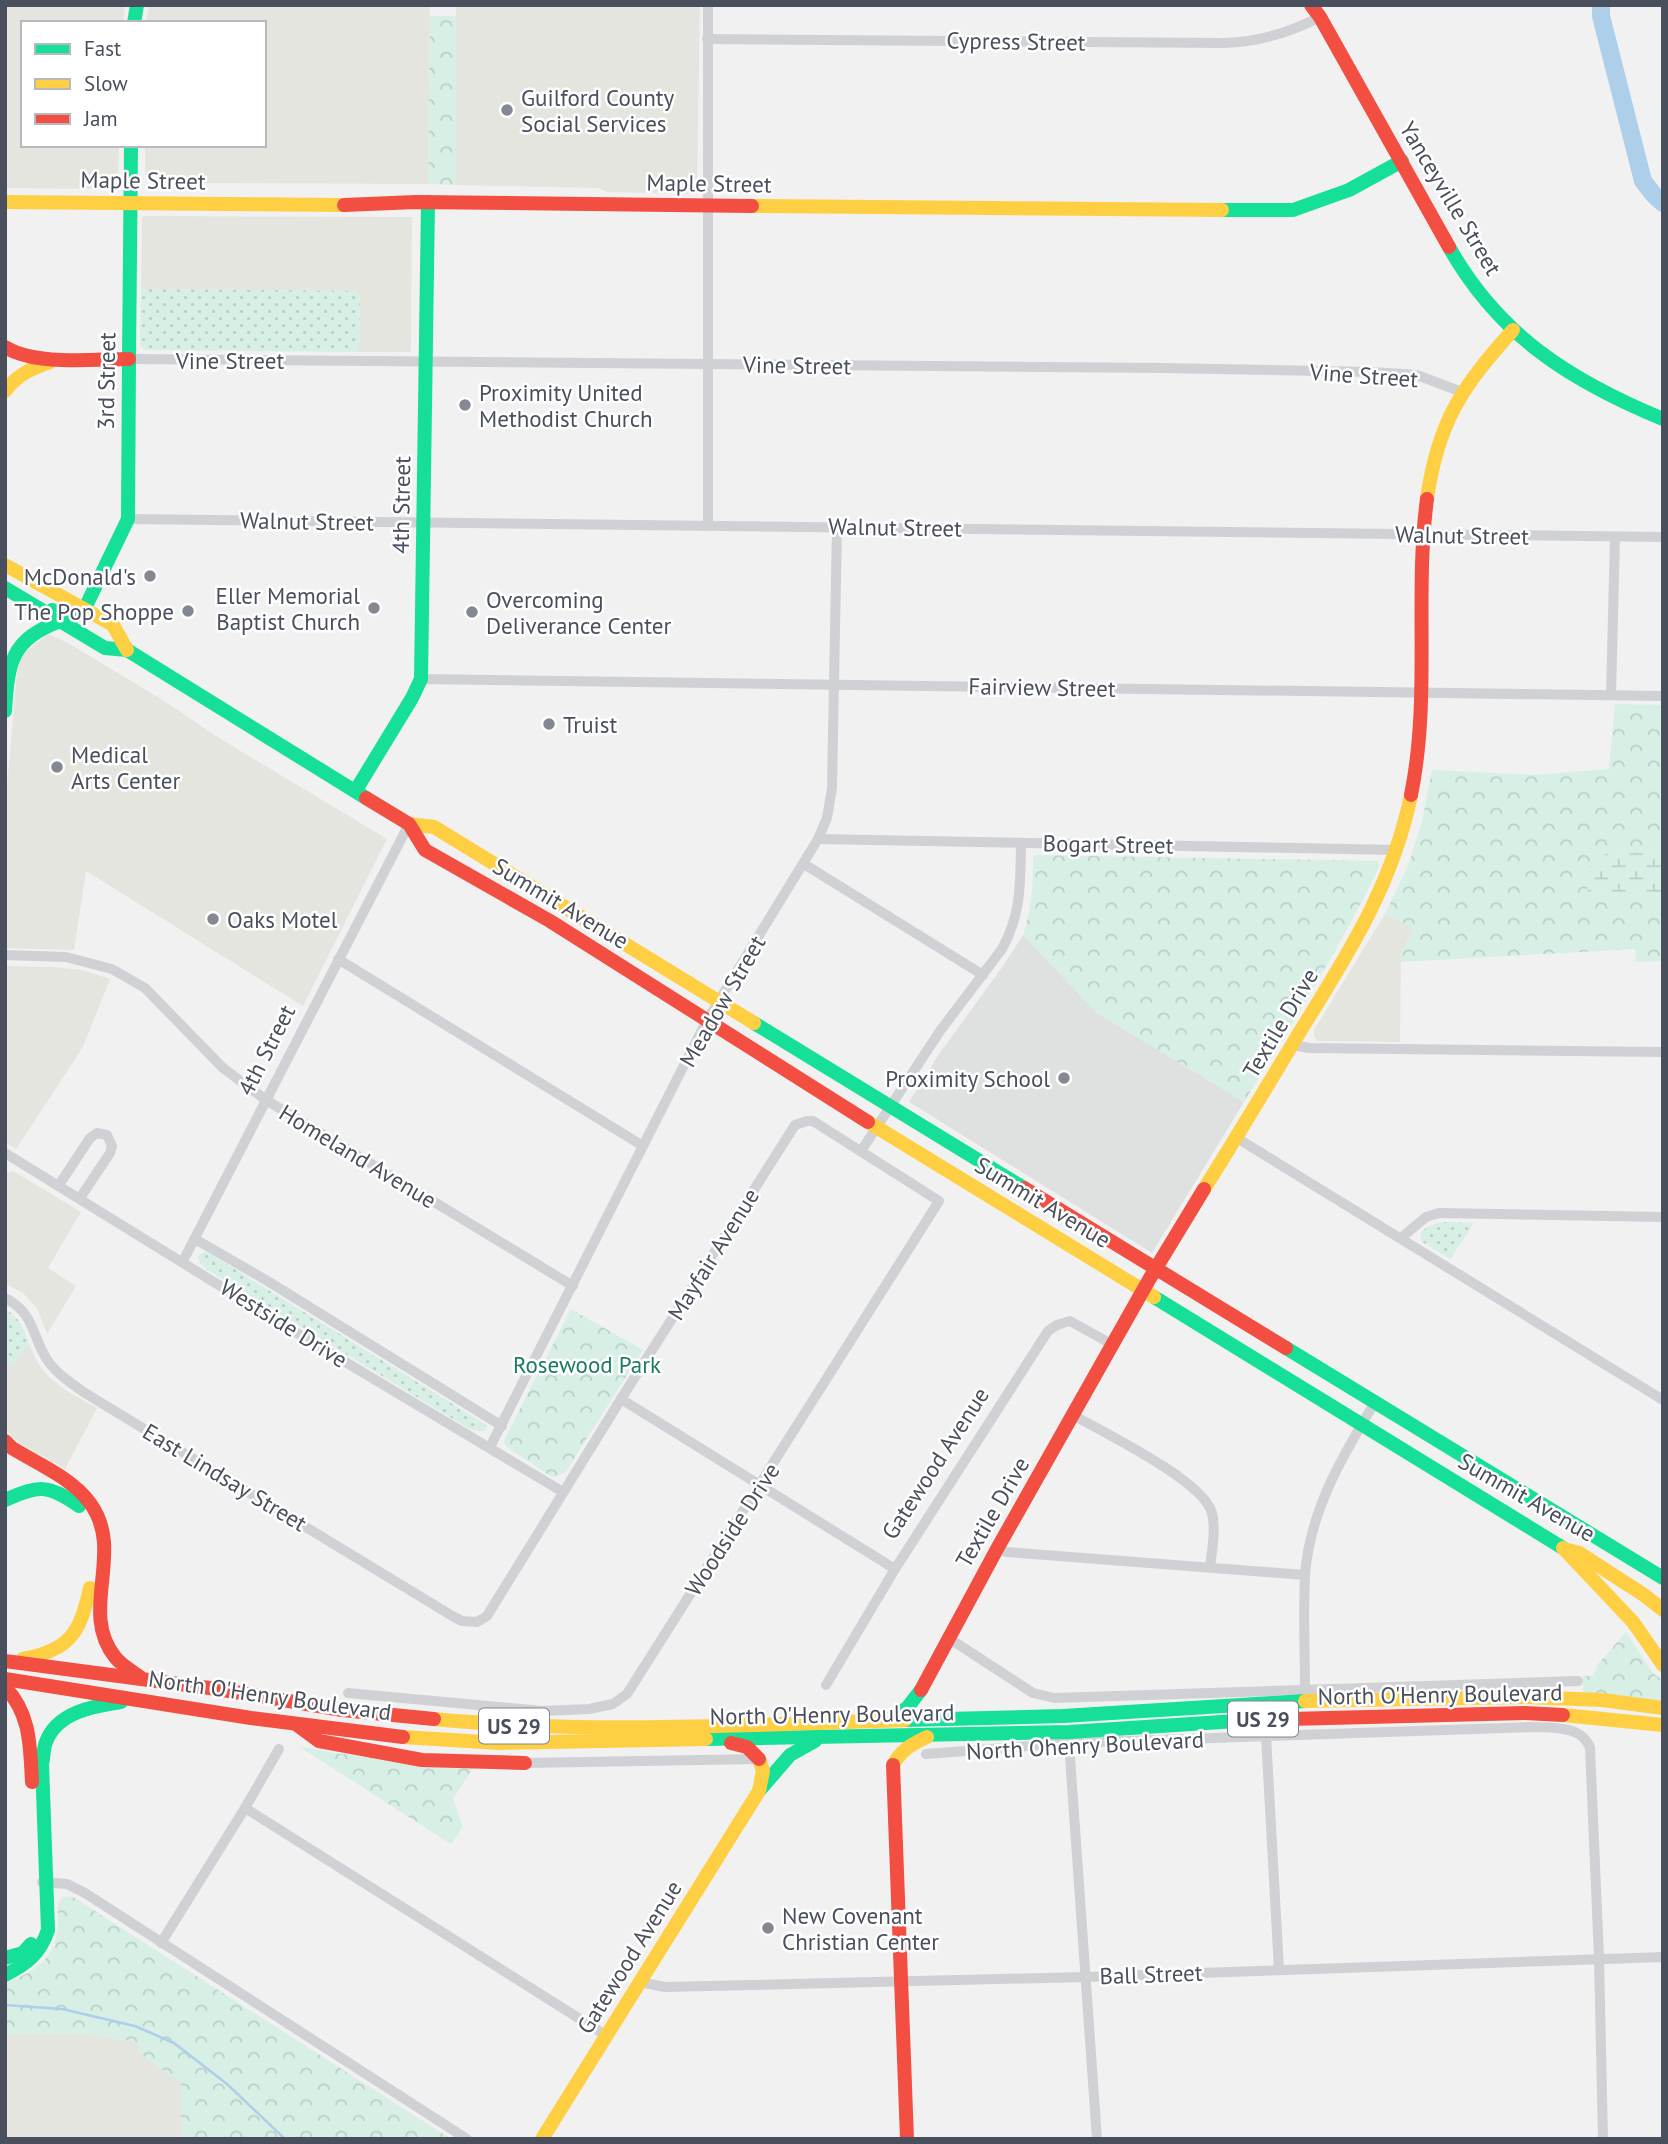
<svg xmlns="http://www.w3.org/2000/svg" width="1668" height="2144" font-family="'PT Sans',sans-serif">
<defs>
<pattern id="grass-dots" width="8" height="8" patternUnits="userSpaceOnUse" patternTransform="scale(1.75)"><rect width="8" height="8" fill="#d7efe5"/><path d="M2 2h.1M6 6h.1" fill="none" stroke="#bacfc7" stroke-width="1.8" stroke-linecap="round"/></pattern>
<pattern id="forest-crowns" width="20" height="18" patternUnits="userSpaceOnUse" patternTransform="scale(1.75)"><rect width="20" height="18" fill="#d7efe5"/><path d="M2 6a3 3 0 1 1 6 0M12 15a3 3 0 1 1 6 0" fill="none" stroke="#bacfc7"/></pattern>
<pattern id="wetland-marsh" width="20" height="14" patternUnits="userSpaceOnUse" patternTransform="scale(1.75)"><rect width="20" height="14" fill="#d7efe5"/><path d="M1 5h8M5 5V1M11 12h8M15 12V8" fill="none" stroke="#bacfc7"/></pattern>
</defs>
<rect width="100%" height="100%" fill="#f1f1f1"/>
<g fill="#e5e5df">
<polygon points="5,5 125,5 123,23 23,23 23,145 119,145 118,182 111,189 5,188"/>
<polygon points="149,5 430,5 428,184 158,183 152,180 147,177 145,171 145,145 264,145 264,23 146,23"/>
<polygon points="456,5 700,5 697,194 607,192 599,188 456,185"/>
<polygon points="144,216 412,217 411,350 410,352 359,352 360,291 141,289 142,218"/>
<polygon points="48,634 68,643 161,699 219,738 387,839 303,1006 86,871 74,950 5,948 5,808 17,674 20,660 26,652"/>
<polygon points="1385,914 1414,928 1401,952 1400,1042 1318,1041 1314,1036 1314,1030"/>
<polygon points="7,966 54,967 82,970 110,979 83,1047 16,1149 5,1142 5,968"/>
<polygon points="13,1171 81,1212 48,1268 76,1286 47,1334 37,1308 23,1293 5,1284 5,1173"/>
<polygon points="29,1344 39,1365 49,1377 65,1390 97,1408 65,1469 18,1442 5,1429 5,1365 13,1365"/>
<polygon points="5,2034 85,2034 138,2042 139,2053 181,2083 181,2139 5,2137"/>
</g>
<polygon fill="#dfe0e0" points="1023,935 1097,1013 1244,1102 1152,1253 909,1102 939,1054 1003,966"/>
<g fill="url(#grass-dots)">
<polygon points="141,289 360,291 359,352 145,350 140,346"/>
<path d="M1445 1222 1474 1223 1450 1259 1422 1242 1420 1233C1427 1226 1435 1223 1445 1222Z"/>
<polygon points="207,1252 485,1424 487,1427 485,1431 471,1430 206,1269 199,1261 198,1256 202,1253"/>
<path d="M5 1310C20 1316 24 1330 29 1344L13 1365H5Z"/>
</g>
<g fill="url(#forest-crowns)">
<polygon points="430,16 456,16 456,185 428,184"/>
<polygon points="1615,704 1663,705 1663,851 1633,853 1617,850 1585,881 1589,894 1657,896 1663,905 1663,961 1636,962 1635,949 1401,962 1401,952 1414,928 1385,914 1408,866 1422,821 1432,770 1534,775 1609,769"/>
<path d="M1036 855 1378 861 1379 867C1340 949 1291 1024 1244 1102L1097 1013 1023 935C1032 909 1033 885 1033 858Z"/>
<polygon points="571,1309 643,1350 565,1473 552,1477 507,1447 504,1442 505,1438"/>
<polygon points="1626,1632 1653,1673 1663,1681 1663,1701 1583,1692 1583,1676 1593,1676 1598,1664"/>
<polygon points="298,1746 334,1753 473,1768 453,1799 463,1827 451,1844"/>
<polygon points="66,1896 73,1897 451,2139 181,2139 181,2083 139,2053 138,2042 85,2034 5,2034 5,1983 26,1974 42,1963 54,1947 58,1927 58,1905 60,1900"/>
</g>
<polygon fill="url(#wetland-marsh)" points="1617,850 1633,853 1663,851 1663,905 1656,896 1589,894 1585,881 1586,870 1601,856"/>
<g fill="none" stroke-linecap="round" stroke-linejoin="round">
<polyline stroke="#aecfea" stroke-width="2.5" points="5,2005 62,2009 135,2026 174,2043 227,2084 285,2139"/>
<polyline stroke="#aecfea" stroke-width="18" points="1601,5 1601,16 1643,181 1654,195 1663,203"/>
<g stroke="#cfd1d4" stroke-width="10">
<polyline points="708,5 708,526"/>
<path d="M707 39 1224 43C1259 42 1289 33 1320 17"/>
<polyline points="129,359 1162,368 1372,372 1417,375 1462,392"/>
<polyline points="128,519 1663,537"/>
<polyline points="421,679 1663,696"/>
<polyline points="1611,695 1615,537"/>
<polyline points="818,839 1397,850"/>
<polyline points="804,864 983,975"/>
<polyline points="5,955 66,957 112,969 145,988 223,1068 266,1100 573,1286"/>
<polyline points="338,959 643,1146"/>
<polyline points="1292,1045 1309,1048 1663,1052"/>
<polyline points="1237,1138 1663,1400"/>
<path d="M861 1151 940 1031 1002 949C1022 913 1020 883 1021 843"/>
<polyline points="5,1153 285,1326 563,1492"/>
<polyline points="59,1185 90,1138 97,1133 107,1135 112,1146 110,1153 80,1198"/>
<polyline points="1401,1238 1426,1217 1439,1213 1663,1217"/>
<polyline points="195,1239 266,1280 502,1426"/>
<polyline points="183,1261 409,824"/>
<path d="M5 1298C36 1314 31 1336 48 1361 57 1374 72 1384 85 1393L454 1617 462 1621 477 1622 487 1616 621 1399 795 1125 807 1121H813L939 1201 627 1694 613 1704 589 1709 543 1711 348 1693"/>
<polyline points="621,1399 895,1569"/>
<path d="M1073 1415C1103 1432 1204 1481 1212 1513 1216 1530 1212 1550 1210 1567"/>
<polyline points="490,1447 707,1020 818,839 827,818 832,788 837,527"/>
<polyline points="997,1549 1007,1552 1305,1575"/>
<polyline points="947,1637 1033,1693 1054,1698 1578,1681"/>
<polyline points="826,1685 895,1569 1048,1331 1057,1325 1070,1321 1113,1345"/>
<path d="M1305 1690C1305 1652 1303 1614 1305 1576 1309 1512 1343 1455 1375 1402"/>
<polyline points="1266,1736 1279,1970"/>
<polyline points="1069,1743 1097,2139"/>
<path d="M926 1754 1069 1743 1531 1727C1552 1728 1582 1725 1590 1748L1599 1958 1603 2139"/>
<polyline points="525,1763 759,1759"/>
<polyline points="245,1808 607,2036"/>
<polyline points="42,1882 67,1884 85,1893 467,2139"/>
<polyline points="161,1943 245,1808 279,1749"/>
<polyline points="639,1982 665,1987 1085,1977 1663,1957"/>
</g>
<g stroke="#16e098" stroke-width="14">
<polyline points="134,23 137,5"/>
<polyline points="1222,210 1293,210 1349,190 1402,161"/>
<path d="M1449 247C1499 336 1571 381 1663 419"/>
<polyline points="129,359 131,145"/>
<polyline points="5,588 105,648 127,650 366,798"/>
<polyline points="52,610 75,616 85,608 128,519 129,359"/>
<path d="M5 711C8 662 11 640 60 621"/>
<polyline points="356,790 412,698 421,679 428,202"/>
<polyline points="754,1023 1024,1188"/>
<polyline points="1154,1297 1563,1548"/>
<polyline points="1286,1348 1663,1578"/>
<path d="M5 1500C40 1485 47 1484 79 1506"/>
<polyline points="888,1720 907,1708 921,1690"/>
<polyline points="905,1720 1063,1716 1305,1701"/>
<polyline points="706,1739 1069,1732 1252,1720"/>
<polyline points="759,1791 790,1755 815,1741"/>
<polyline points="5,1958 23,1953 31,1944"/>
<path d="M5 1975C27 1964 40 1954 48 1930L42 1764C44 1757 43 1749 46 1742 57 1712 94 1706 121 1702"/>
</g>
<g stroke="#ffcf43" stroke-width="14">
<polyline points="5,202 344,205"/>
<polyline points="752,206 1222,210"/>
<path d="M5 391C17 375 32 368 50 362"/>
<path d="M1427 499C1438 421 1462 387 1513 330"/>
<polyline points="5,565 113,625 127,650"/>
<polyline points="409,824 434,827 754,1023"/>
<polyline points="868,1122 1154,1297"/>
<path d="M1204 1189C1237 1137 1269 1083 1301 1030 1348 954 1393 884 1411 795"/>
<polyline points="1563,1548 1633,1622 1663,1665"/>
<polyline points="1568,1550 1579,1553 1644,1595 1663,1610"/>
<path d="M23 1659C70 1650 80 1633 90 1588"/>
<polyline points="1305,1701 1524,1697 1602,1700 1663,1708"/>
<polyline points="1563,1715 1663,1725"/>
<path d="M434 1719C590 1734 748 1725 905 1720"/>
<polyline points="403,1737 499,1743 706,1739"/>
<path d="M893 1765C901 1750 912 1744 927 1737"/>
<polyline points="542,2139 759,1791 763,1771 759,1759"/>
</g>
<g stroke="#f24e42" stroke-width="14">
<polyline points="1311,5 1320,17 1449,247"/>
<polyline points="344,205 416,202 752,206"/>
<path d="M5 347C36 366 93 359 129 359"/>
<path d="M1411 795C1431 697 1414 597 1427 499"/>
<polyline points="366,798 409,824 425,850 550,921 868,1122"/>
<polyline points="1024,1188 1286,1348"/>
<path d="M5 1441 12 1448C38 1464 72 1478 90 1503 126 1552 78 1611 115 1657 121 1665 132 1671 140 1677"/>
<polyline points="5,1661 217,1689 342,1710 434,1719"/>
<polyline points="5,1679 251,1718 403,1737"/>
<path d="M5 1687C31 1714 30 1747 32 1782"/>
<polyline points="921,1690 997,1549 1150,1278 1204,1189"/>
<polyline points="1252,1720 1525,1713 1563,1715"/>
<polyline points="296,1724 319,1741 422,1760 525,1763"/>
<polyline points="731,1743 747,1747 759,1759"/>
<polyline points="893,1765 907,2139"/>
</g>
</g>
<g fill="#848890" stroke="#fff" stroke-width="2.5">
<circle cx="507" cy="110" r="7"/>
<circle cx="465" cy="405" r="7"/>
<circle cx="150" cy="576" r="7"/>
<circle cx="374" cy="608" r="7"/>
<circle cx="188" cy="611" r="7"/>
<circle cx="472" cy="612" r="7"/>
<circle cx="549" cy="724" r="7"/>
<circle cx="57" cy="767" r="7"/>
<circle cx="213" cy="919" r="7"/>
<circle cx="1064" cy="1078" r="7"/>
<circle cx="768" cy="1928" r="7"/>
</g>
<g text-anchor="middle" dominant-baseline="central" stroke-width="5" stroke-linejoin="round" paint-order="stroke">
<g fill="#fff" stroke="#80848d" stroke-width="2">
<rect x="1228" y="1701.5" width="70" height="35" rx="5"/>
<rect x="479" y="1708.5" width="70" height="35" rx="5"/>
</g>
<g font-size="21" font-weight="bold" fill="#494f5c">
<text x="1263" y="1719">US 29</text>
<text x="514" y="1726">US 29</text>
</g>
<g font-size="23" fill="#494f5c" stroke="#fff">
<text transform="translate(1016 41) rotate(1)">Cypress Street</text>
<text transform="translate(143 180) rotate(1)">Maple Street</text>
<text transform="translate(709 183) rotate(1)">Maple Street</text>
<text transform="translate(1451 198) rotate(59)">Yanceyville Street</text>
<text x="230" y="360">Vine Street</text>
<text transform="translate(797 365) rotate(1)">Vine Street</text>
<text transform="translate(1364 375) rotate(4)">Vine Street</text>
<text transform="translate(106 381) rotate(-89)">3rd Street</text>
<text transform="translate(401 505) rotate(-89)">4th Street</text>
<text transform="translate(307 521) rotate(1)">Walnut Street</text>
<text transform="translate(895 527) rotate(1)">Walnut Street</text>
<text transform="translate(1462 535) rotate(1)">Walnut Street</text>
<text transform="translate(1042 687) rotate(1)">Fairview Street</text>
<text transform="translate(1108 844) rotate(1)">Bogart Street</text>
<text transform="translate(561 903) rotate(31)">Summit Avenue</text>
<text transform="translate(722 1001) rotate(-60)">Meadow Street</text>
<text transform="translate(1280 1023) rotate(-59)">Textile Drive</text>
<text transform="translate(266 1050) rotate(-63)">4th Street</text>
<text transform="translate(358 1156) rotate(31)">Homeland Avenue</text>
<text transform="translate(1043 1202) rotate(31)">Summit Avenue</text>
<text transform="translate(713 1254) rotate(-58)">Mayfair Avenue</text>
<text transform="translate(284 1323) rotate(32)">Westside Drive</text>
<text transform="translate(935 1463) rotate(-57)">Gatewood Avenue</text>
<text transform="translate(225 1477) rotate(31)">East Lindsay Street</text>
<text transform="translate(1527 1497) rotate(30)">Summit Avenue</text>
<text transform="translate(992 1512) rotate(-60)">Textile Drive</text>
<text transform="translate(732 1529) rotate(-57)">Woodside Drive</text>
<text transform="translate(1440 1694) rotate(-1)">North O'Henry Boulevard</text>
<text transform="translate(270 1695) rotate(8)">North O'Henry Boulevard</text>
<text transform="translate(832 1714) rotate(-1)">North O'Henry Boulevard</text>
<text transform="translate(1085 1745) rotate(-3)">North Ohenry Boulevard</text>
<text transform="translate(629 1957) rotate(-58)">Gatewood Avenue</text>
<text transform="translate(1151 1974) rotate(-2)">Ball Street</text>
</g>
<g font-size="23" fill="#494f5c" stroke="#fff" text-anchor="start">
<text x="521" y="97">Guilford County<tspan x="521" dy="26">Social Services</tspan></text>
<text x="479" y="392">Proximity United<tspan x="479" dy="26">Methodist Church</tspan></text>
<text x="136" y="576" text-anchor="end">McDonald's</text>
<text x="360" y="595" text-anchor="end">Eller Memorial<tspan x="360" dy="26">Baptist Church</tspan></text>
<text x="486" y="599">Overcoming<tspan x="486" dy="26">Deliverance Center</tspan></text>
<text x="174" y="611" text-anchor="end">The Pop Shoppe</text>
<text x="563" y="724">Truist</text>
<text x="71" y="754">Medical<tspan x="71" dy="26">Arts Center</tspan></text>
<text x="227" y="919">Oaks Motel</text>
<text x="1050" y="1078" text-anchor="end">Proximity School</text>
<text x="782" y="1915">New Covenant<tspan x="782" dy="26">Christian Center</tspan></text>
</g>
<g font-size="23" fill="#1d7a61" stroke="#fff">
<text x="587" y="1364">Rosewood Park</text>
</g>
</g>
<rect width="1668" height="2144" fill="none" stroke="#494f5c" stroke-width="14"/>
<rect x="21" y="21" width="245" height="126" fill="#ffffff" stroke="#b6b9be" stroke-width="2"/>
<rect x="35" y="44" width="35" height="10" fill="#16e098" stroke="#b6b9be" stroke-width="2"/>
<text x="84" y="56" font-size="21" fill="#494f5c">Fast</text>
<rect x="35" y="79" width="35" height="10" fill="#ffcf43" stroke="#b6b9be" stroke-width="2"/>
<text x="84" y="91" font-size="21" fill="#494f5c">Slow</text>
<rect x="35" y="114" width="35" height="10" fill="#f24e42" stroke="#b6b9be" stroke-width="2"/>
<text x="84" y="126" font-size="21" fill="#494f5c">Jam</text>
</svg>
